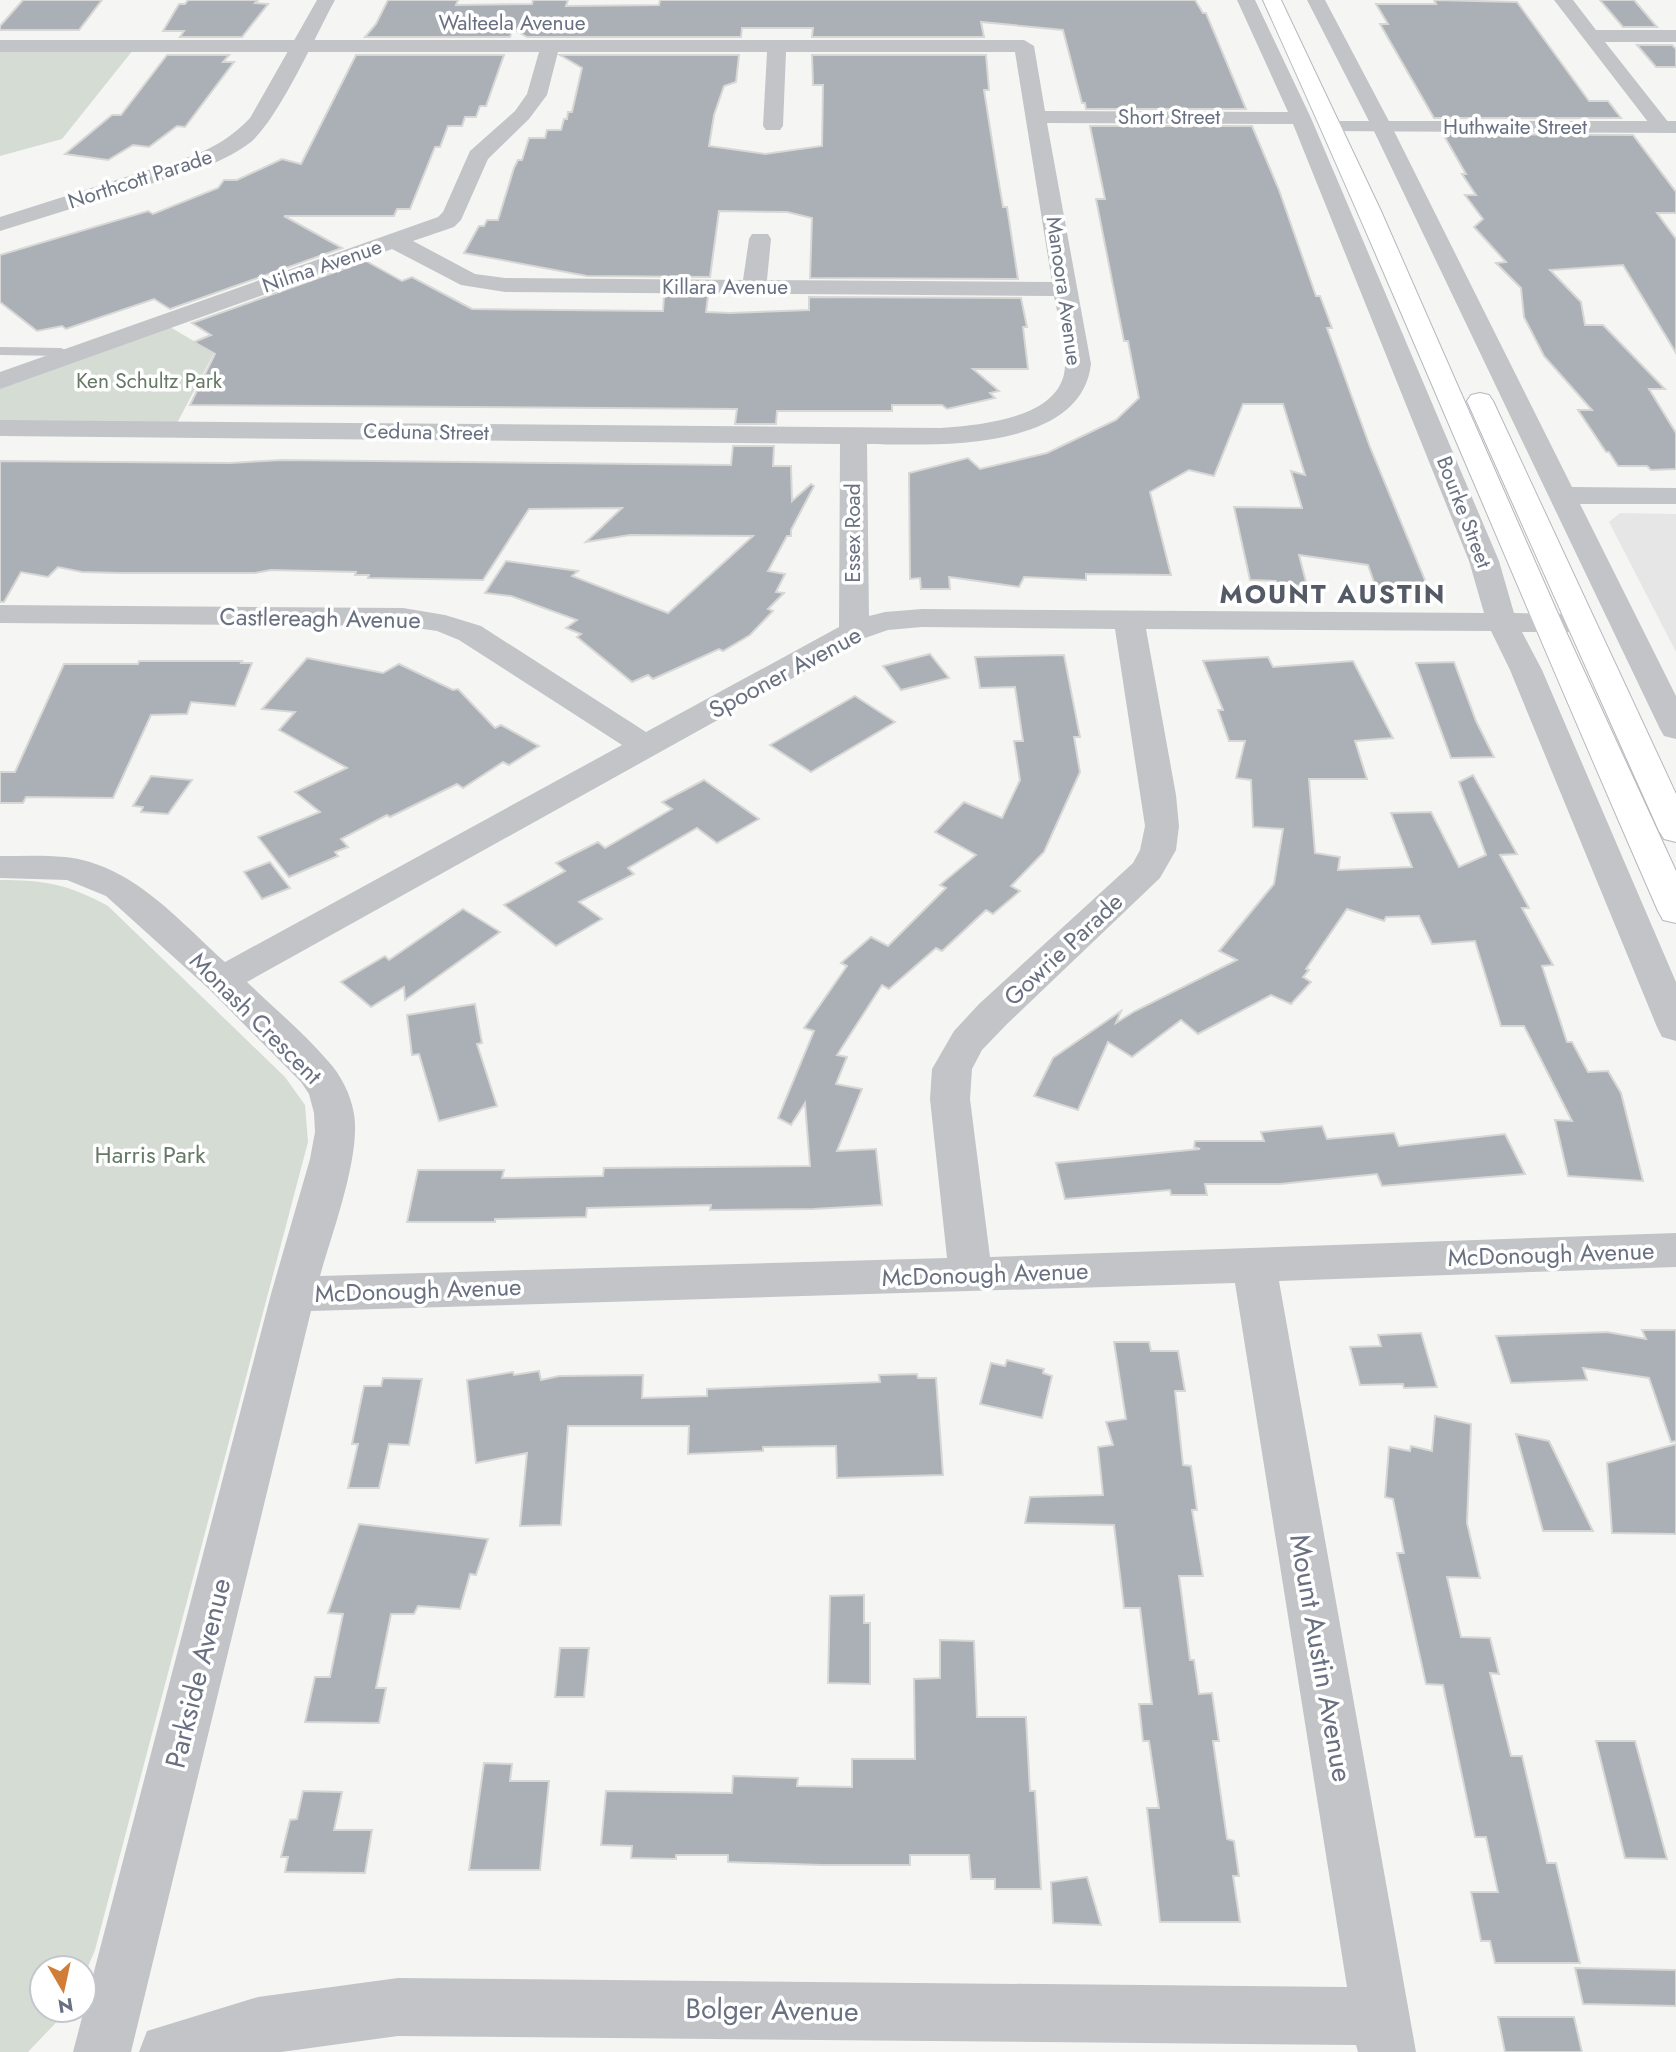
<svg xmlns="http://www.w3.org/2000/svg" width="1676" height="2052" font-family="Jost,sans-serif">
<rect width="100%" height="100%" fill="#f5f6f3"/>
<polygon fill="#e6e6e6" points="1620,513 1676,514 1676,652 1609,522"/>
<g fill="#d5dcd4">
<polygon points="0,50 133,50 62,139 0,156"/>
<polygon points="170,327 214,353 176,425 0,423 0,387"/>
<path d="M0 880C44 880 68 884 108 906L285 1077 305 1105 308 1142 95 1950 84 1976V1968H42V2010H68L28 2052H0Z"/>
</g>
<g fill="#abafb6" stroke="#d7d7d5" stroke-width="2">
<polygon points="23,0 102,0 79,30 0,30 0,26"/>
<polygon points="188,0 258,0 255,3 268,4 242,37 180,37 184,31 163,31 179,4 185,4"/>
<polygon points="388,0 458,0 456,5 532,4 533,0 568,0 566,6 659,5 660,0 1195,0 1203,13 1206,13 1246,109 1086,109 1085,103 1082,103 1063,30 981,22 984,37 812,37 813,28 742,28 741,37 527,37 513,29 510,37 365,37 376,24"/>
<polygon points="1434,0 1517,2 1589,101 1608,101 1621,118 1434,118 1380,24 1388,24 1376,4 1436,4"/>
<polygon points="1600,0 1634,0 1657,27 1623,27"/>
<polygon points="1637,45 1672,45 1676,49 1676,67 1656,67"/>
<polygon points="167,55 229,55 223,62 234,62 185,127 177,126 149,147 133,145 108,160 65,154 112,115 121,115"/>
<polygon points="356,55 504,55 486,106 480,106 476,117 465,117 462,126 448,126 440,147 435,147 410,209 397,209 394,216 284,216 342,248 170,309 154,299 66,329 62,326 37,331 0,302 0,255 148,211 153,214 218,188 224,180 237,180 282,159 301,164"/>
<polygon points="560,55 739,55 736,82 724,86 714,115 709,146 765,154 822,146 823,85 813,85 812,55 986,55 989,90 984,90 996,166 1003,207 1007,207 1018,279 810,278 812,218 787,212 719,211 710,277 587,276 464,253 479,226 484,226 487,220 498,220 514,168 518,160 522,160 529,138 545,138 547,130 561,130 564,119 567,119 568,112 572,112 582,68"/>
<polygon points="1090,126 1252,126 1279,190 1316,296 1320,296 1332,328 1327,328 1370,447 1427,585 1422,585 1424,590 1377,591 1368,565 1299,555 1307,586 1278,585 1276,581 1250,580 1234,507 1302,508 1291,471 1305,475 1283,404 1243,404 1214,476 1189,470 1150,492 1171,575 1086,574 1086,580 1024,577 1019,587 949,577 950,589 921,589 920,578 910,579 909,473 968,458 980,469 1047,453 1116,420 1139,398 1128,341 1124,341 1096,199 1105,199"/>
<polygon points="1443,134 1633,135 1676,192 1676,213 1657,213 1676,239 1676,353 1623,265 1550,270 1581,302 1585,325 1603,325 1665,389 1649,389 1676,433 1676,469 1651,470 1647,466 1618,466 1609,452 1606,452 1578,410 1592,410 1544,356 1524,317 1521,288 1496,263 1506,262 1474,227 1483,219 1465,195 1476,195 1462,174 1466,174"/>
<polygon points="366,261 402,281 412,277 472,309 663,311 664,296 708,296 706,312 730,313 809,310 809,297 1021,298 1027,327 1023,327 1028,369 973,369 999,391 990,393 995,398 947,409 942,405 892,405 892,411 777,411 776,424 735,424 737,409 190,405 215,354 194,342 211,335 192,323"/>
<polygon points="733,446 774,446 773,466 791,466 792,501 811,484 814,486 791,530 791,536 787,536 768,571 785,574 776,592 784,593 768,609 773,611 750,635 723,651 719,649 653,679 648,675 632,682 577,637 581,634 566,628 577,620 511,596 485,593 506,561 578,571 572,576 668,613 753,536 630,535 586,542 622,508 529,509 483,580 368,578 369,575 355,575 356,572 271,570 255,573 121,573 82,572 58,567 48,577 21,572 4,602 0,602 0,461 230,463 282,460 731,465"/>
<polygon points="930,654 949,678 901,690 883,666"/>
<polygon points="1064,655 1080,737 1074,737 1080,772 1044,852 1011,886 1020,891 993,914 986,910 942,951 936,948 889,989 882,985 837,1055 847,1057 836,1084 862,1089 837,1151 876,1149 882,1205 813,1209 710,1210 711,1205 587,1208 586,1217 495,1219 495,1222 407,1222 418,1170 504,1170 502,1178 603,1176 604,1168 810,1166 805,1103 791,1125 778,1118 814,1031 804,1028 847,966 841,963 871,937 888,946 946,888 940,885 976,855 935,832 964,802 1002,818 1020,780 1014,741 1023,741 1015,687 980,688 975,657"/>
<polygon points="1268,657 1273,667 1353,661 1393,738 1355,741 1367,779 1309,779 1315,853 1340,857 1338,870 1412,867 1391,813 1431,812 1459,867 1486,855 1459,782 1473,775 1517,854 1500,855 1529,908 1522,908 1553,965 1542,966 1567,1042 1572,1042 1588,1072 1608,1071 1621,1093 1643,1181 1568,1176 1555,1120 1572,1121 1524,1026 1501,1026 1475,941 1432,944 1419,916 1386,917 1384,921 1347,909 1306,969 1309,970 1303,977 1311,982 1291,1004 1271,995 1198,1034 1181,1020 1132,1057 1108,1042 1078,1110 1034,1096 1053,1058 1121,1011 1116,1023 1135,1011 1237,960 1219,951 1274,884 1283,829 1253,827 1251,780 1236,778 1245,741 1229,741 1218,710 1223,710 1203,661"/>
<polygon points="307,658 383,673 399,664 453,690 458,689 495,728 501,725 539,746 509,765 503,762 463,788 457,784 390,817 387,815 341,839 348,847 335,852 338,856 289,877 258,837 320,812 295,792 347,768 279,730 295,712 262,709"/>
<polygon points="139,661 242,661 241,663 252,663 235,706 191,702 187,714 151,715 113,798 26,797 23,803 0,803 0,772 15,772 64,664 138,664"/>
<polygon points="1454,662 1476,721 1494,757 1451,758 1416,663"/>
<polygon points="855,696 895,722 811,772 770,745"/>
<polygon points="151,776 192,780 168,814 141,812 143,807 133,806"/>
<polygon points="704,780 759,819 717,843 697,828 628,868 634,874 579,902 602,919 556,946 504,905 565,871 556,863 598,842 605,848 672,809 662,802"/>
<polygon points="270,862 290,888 262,899 244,872"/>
<polygon points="463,909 500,932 405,1000 404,987 371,1007 341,982 385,956 389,960"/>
<polygon points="475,1004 482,1043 477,1044 497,1106 439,1121 419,1054 412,1055 407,1015"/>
<polygon points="1322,1126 1327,1139 1394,1133 1399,1146 1505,1134 1525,1174 1382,1186 1377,1174 1280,1184 1205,1184 1207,1195 1171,1195 1170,1190 1065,1199 1056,1163 1200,1149 1194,1147 1195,1141 1264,1141 1261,1132"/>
<polygon points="1642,1330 1676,1330 1676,1441 1671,1442 1649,1378 1583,1368 1587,1380 1511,1383 1496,1336 1607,1332 1646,1339"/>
<polygon points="1421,1333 1437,1387 1404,1388 1403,1384 1360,1385 1350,1347 1381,1346 1378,1335"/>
<polygon points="1114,1342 1149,1342 1151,1351 1178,1351 1185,1391 1175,1391 1183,1465 1191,1466 1197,1510 1192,1510 1203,1576 1179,1576 1190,1660 1194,1660 1199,1694 1212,1693 1219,1741 1213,1741 1227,1839 1234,1841 1239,1876 1233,1876 1240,1922 1160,1922 1147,1808 1159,1808 1149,1741 1143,1741 1139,1704 1152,1704 1140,1608 1124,1608 1114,1525 1025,1523 1030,1497 1103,1495 1098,1447 1113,1445 1106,1422 1126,1419"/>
<polygon points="1007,1360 1044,1369 1043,1373 1052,1376 1042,1418 980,1404 991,1363 1005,1366"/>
<polygon points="539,1371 541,1380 559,1376 643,1375 642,1398 707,1396 707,1389 880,1382 879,1375 917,1374 918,1378 936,1378 943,1475 837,1478 836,1446 763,1447 763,1451 688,1454 689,1426 568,1426 561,1525 520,1526 527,1453 476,1463 467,1380 513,1372 514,1375"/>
<polygon points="383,1378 422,1379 409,1445 389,1444 379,1488 348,1488 358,1444 352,1444 364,1386 381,1386"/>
<polygon points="1435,1416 1471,1424 1467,1523 1480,1578 1447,1577 1461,1637 1490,1638 1499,1674 1490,1673 1511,1756 1522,1756 1547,1863 1556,1863 1580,1963 1495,1963 1490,1941 1481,1941 1471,1892 1498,1892 1486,1837 1475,1837 1443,1685 1426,1684 1397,1553 1404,1553 1393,1499 1385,1497 1389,1447 1410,1451 1411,1446 1432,1451"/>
<polygon points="1516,1434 1549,1441 1593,1531 1543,1531"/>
<polygon points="1676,1444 1676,1534 1612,1533 1607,1463"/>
<polygon points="359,1524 488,1539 476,1575 470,1574 460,1609 418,1606 414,1614 391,1614 376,1688 386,1688 379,1723 305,1722 315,1677 330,1677 343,1614 328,1613"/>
<polygon points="864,1595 864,1623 870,1623 870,1684 828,1683 830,1596"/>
<polygon points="940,1640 974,1641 977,1717 1026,1717 1030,1791 1035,1791 1041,1889 995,1889 995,1879 971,1879 969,1855 910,1855 910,1865 822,1865 728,1862 728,1855 676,1855 676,1859 631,1858 632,1846 601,1845 606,1791 732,1793 733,1776 798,1778 797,1786 852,1787 852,1759 915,1759 914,1679 940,1678"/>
<polygon points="560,1648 589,1648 584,1697 555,1697"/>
<polygon points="1596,1741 1635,1741 1667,1859 1625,1858"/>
<polygon points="484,1763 512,1764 510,1781 549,1781 540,1870 469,1870"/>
<polygon points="303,1791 342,1792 334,1830 372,1830 365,1873 285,1872 288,1857 281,1857 290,1820 297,1819"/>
<polygon points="1087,1877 1101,1925 1053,1923 1051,1882"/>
<polygon points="1575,1968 1676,1970 1676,2006 1583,2004"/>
<polygon points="1498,2017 1574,2017 1582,2052 1505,2052"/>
</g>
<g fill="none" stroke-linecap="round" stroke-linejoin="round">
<defs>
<g id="secondary">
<path d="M1263 0H1281L1381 211 1562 623 1676 871V923L1663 920 1658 911C1525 608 1400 301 1263 0Z"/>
<polygon points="1480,393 1489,395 1493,401 1676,794 1676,842 1664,839 1659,831 1467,401 1471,395"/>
</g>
</defs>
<use href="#secondary" stroke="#b4b7bc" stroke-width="2"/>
<polygon fill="#c2c4c8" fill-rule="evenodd" points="0,347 61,348 78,355 71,359 60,356 0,355"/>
<g fill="#c2c4c8" fill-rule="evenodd">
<path d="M1237 0H1255L1311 118 1499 561 1514 613 1581 614 1592 617 1596 623 1592 629 1581 632H1522L1542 670 1676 982V1041L1662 1037 1657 1027 1510 670 1491 631 1146 629 1176 795 1179 826 1176 850 1160 878 1007 1024 982 1050 972 1069 970 1099 990 1257 1676 1233V1267L1279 1281 1416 2052H1358L1356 2045 398 2036 281 2052H139L147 2031 258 1997 398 1978 1347 1987 1235 1283 311 1311 131 2052H73L271 1294 310 1159 315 1132 314 1113 309 1094 301 1082 209 989 106 896 67 880 0 878V856C21 856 44 855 65 857 132 864 178 920 225 962L622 745 459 640 437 631 403 626 0 623V605L403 608 445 615 481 626 646 732 839 627 840 444 0 436V420L940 428C979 425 1063 419 1065 366 1066 344 1058 318 1054 296L505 292 461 285 392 249 0 389V372L438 217 443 212 470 151 515 111 527 94 539 52H0V40H1024L1034 46 1045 111 1288 112ZM558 52H767L763 126 766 130H780L783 126 786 52H1015L1052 282 767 280 771 239 768 234H752L749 239 743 280 505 278 475 274 413 241 454 227 461 220 488 159 529 119 547 95ZM1047 123 1293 124 1469 561 1484 613 922 609 885 612 869 616 867 444C931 445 1081 453 1091 364ZM922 627 1115 629 1145 826 1140 850 1133 863 979 1004 954 1031 932 1069 930 1099 947 1258 320 1276C332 1233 361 1156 354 1114 351 1095 341 1075 328 1061 304 1033 274 1008 247 982L865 638 888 630Z"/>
<polygon points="1307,0 1325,0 1392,127 1572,487 1676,488 1676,504 1580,504 1676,696 1676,739 1664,736 1660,729 1372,127"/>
<polygon points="1554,0 1573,0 1596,30 1676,30 1676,42 1605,42 1669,123 1672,127 1669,131 1655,131"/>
</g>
<g fill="#c2c4c8" fill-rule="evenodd">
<path d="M317 0H335C316 35 279 118 251 142 238 152 223 159 208 166L0 231V217L192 156C215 147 233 136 250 118Z"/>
<polygon points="1331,121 1676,121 1676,133 1324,131 1321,127 1324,123"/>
</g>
<use href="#secondary" fill="#fff" fill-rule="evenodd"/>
</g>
<g text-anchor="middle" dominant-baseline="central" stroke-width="7" stroke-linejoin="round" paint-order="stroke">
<g font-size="21" fill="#687081" stroke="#fff">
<text x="512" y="23">Walteela Avenue</text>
<text x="1169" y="117">Short Street</text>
<text x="1515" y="127">Huthwaite Street</text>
<text transform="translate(140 179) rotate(-18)">Northcott Parade</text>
<text transform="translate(322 266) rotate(-19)">Nilma Avenue</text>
<text x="725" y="287">Killara Avenue</text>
<text transform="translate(1064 291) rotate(82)">Manoora Avenue</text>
<text transform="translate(426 432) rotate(1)">Ceduna Street</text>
<text transform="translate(1464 512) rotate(69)">Bourke Street</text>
<text transform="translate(853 533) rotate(-90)">Essex Road</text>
</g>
<g font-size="21" fill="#667866" stroke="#fff">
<text x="149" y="381">Ken Schultz Park</text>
</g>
<g font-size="24" fill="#687081" stroke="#fff">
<text transform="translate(320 618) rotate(1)">Castlereagh Avenue</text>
<text transform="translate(785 672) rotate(-28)">Spooner Avenue</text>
<text transform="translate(1063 949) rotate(-43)">Gowrie Parade</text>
<text transform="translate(256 1018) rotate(45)">Monash Crescent</text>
<text transform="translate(1551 1254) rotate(-2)">McDonough Avenue</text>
<text transform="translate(985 1274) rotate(-2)">McDonough Avenue</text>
<text transform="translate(418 1290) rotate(-2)">McDonough Avenue</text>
</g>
<g font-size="24" fill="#667866" stroke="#fff">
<text x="150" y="1154">Harris Park</text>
</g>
<g font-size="26" font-weight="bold" letter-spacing="2" fill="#555b66" stroke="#fff">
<text x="1333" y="594">MOUNT AUSTIN</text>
</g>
<g font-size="28" fill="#687081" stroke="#fff">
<text transform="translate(1321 1658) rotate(80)">Mount Austin Avenue</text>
<text transform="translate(198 1673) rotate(-76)">Parkside Avenue</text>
<text transform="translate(772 2010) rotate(1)">Bolger Avenue</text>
</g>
</g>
<g transform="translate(63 1989) rotate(171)"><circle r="33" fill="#ffffff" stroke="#c3c6cd" stroke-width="2"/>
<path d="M0-5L12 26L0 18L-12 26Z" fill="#d17c37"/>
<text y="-10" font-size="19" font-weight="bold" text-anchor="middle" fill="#687081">N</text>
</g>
</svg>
